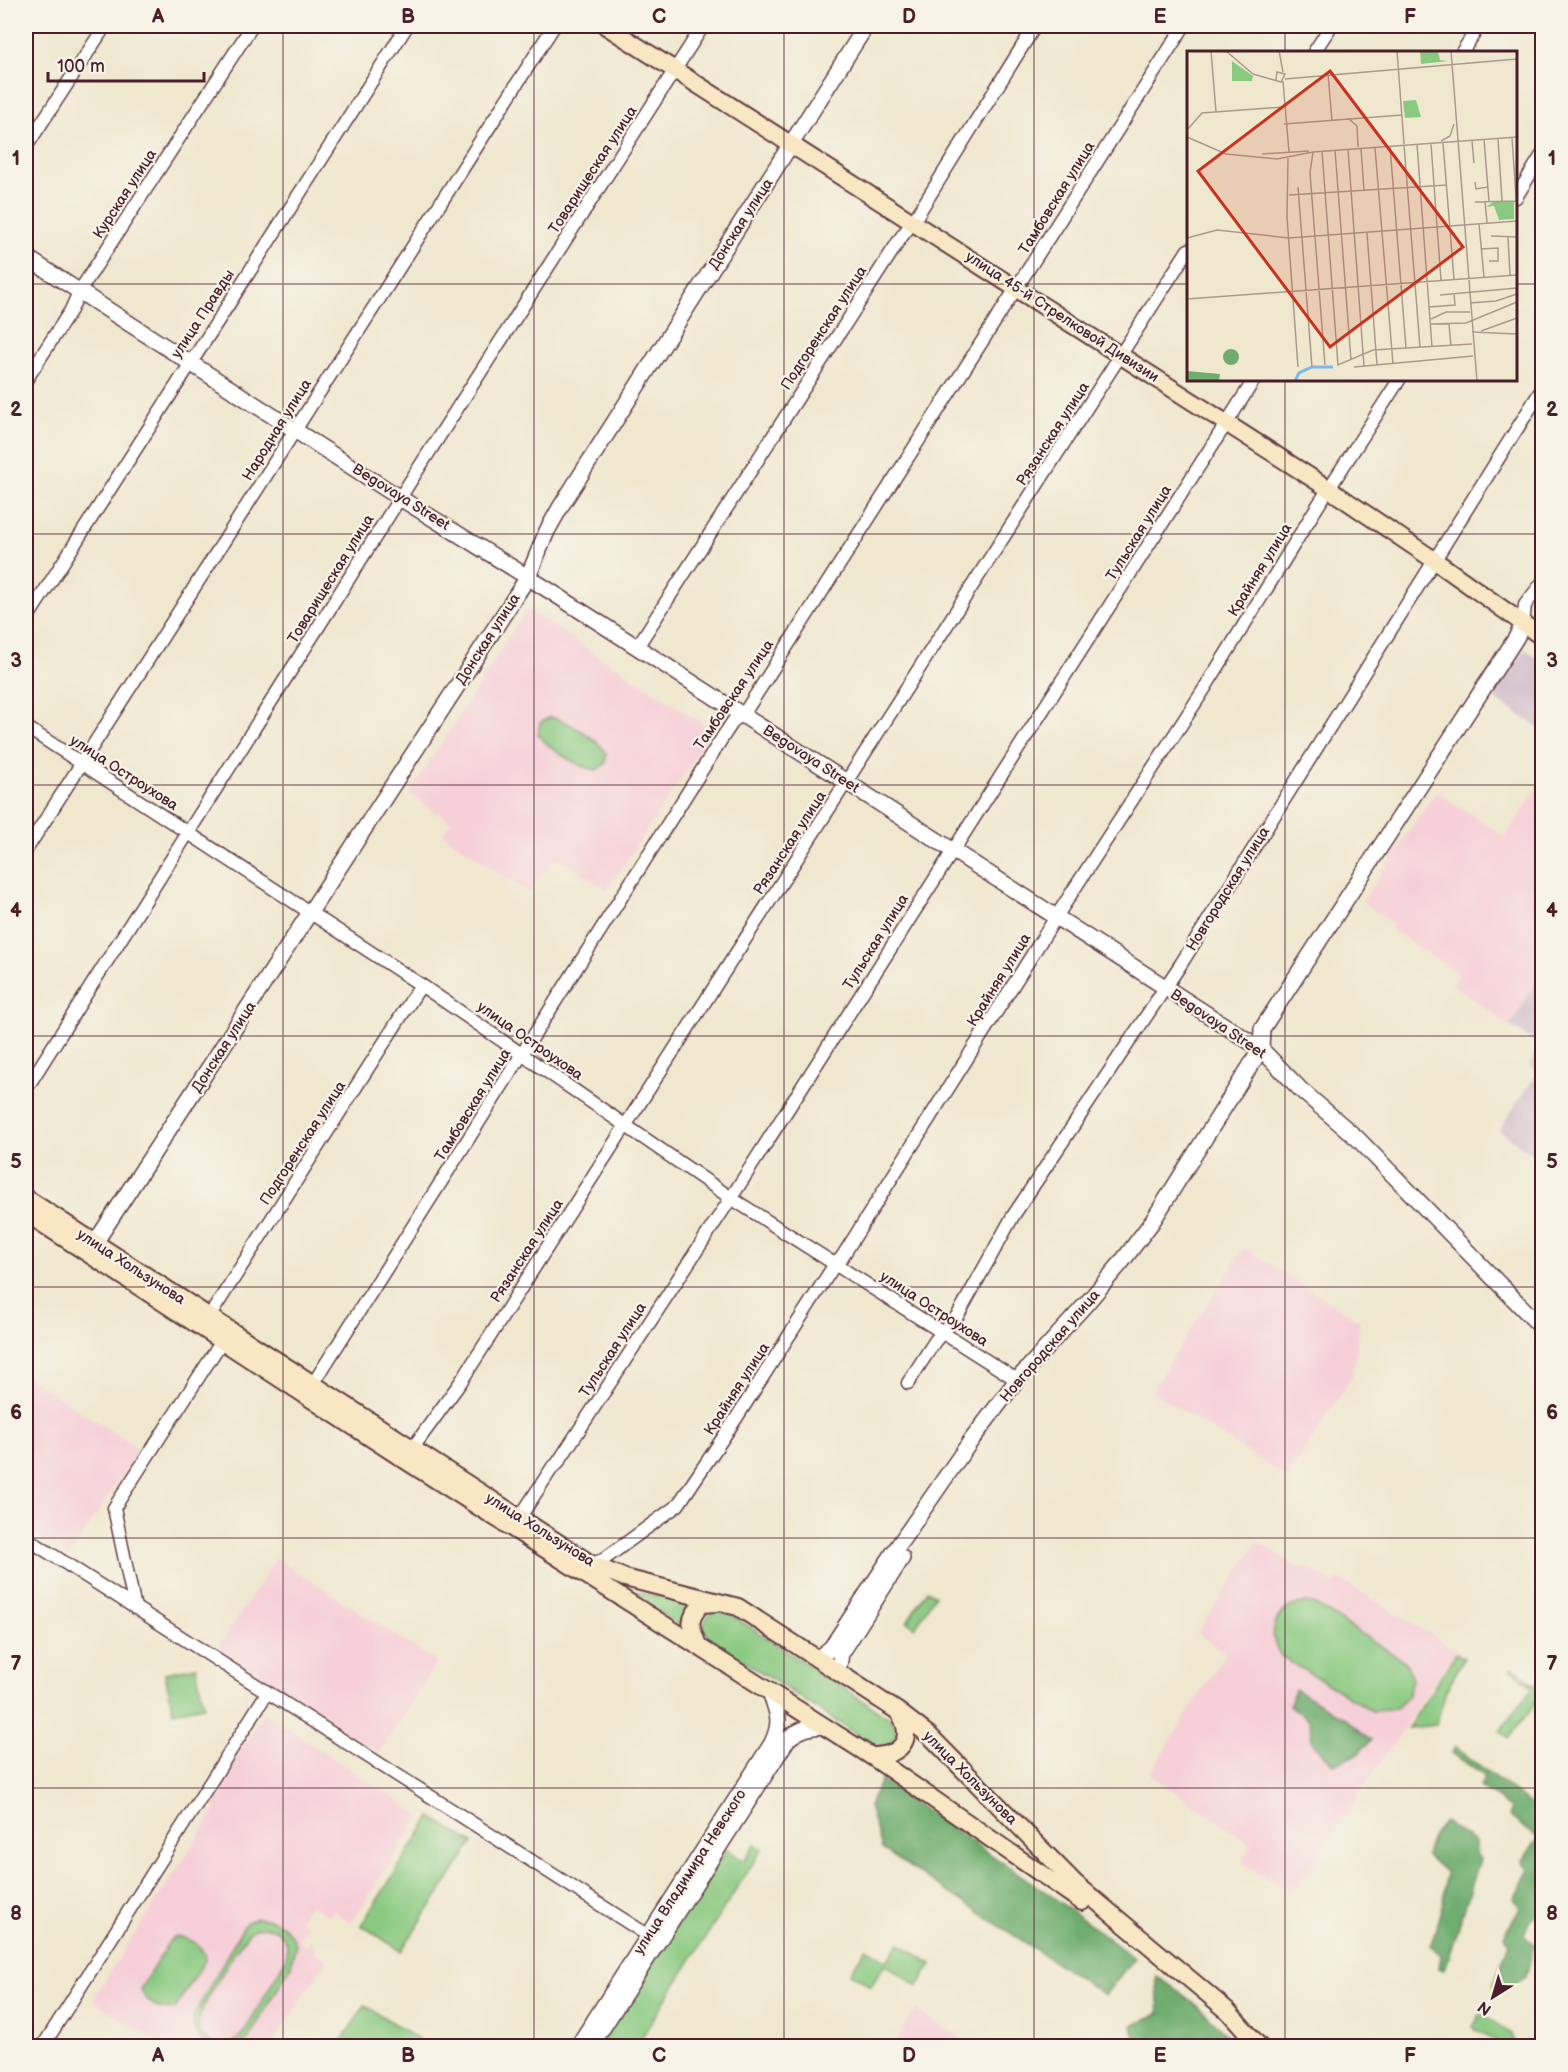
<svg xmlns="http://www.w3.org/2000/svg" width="1568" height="2072" font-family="'Balsamiq Sans',sans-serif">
<rect width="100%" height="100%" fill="#f7f3e8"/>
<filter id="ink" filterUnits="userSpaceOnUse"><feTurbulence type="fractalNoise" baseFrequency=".0167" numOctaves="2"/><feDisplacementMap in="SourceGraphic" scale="12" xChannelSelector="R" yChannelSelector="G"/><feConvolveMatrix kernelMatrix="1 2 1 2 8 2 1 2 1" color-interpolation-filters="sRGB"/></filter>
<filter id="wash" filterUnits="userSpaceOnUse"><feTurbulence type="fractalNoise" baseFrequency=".008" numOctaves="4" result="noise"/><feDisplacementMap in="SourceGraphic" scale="24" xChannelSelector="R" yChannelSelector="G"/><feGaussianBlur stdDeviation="1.35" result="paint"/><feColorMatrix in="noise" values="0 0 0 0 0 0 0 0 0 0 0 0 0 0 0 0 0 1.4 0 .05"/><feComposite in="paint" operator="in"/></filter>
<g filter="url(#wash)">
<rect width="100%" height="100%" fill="#efe8cf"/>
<g fill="#f6cfd8">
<polygon points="527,609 713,730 607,890 561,859 553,860 529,893 443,834 451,822 409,794"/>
<polygon points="1542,781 1542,973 1510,1026 1452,984 1458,974 1391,929 1393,925 1386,920 1386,918 1362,902 1436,791 1505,837"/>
<polygon points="1244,1248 1360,1321 1353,1375 1288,1478 1151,1391"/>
<polygon points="26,1376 139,1449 69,1557 26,1529"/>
<polygon points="1258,1542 1301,1569 1304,1565 1334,1584 1338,1578 1456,1650 1298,1886 1285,1890 1241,1862 1252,1844 1149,1774 1226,1653 1197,1633"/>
<polygon points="276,1558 437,1662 379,1753 217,1649"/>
<polygon points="264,1713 420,1815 351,1923 333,1911 329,1916 309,1905 299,1920 308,1926 299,1941 306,1946 310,1940 314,1943 313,1951 327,1960 271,2046 164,2046 92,2000 216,1809 212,1794"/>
<polygon points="916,2009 972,2046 892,2046"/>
</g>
<g fill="#d1bdca">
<polygon points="1525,649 1542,661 1542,730 1494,698"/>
<polygon points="1542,973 1542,1161 1499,1130 1538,1072 1529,1065 1541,1046 1510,1026"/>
</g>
<g fill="#89c980" stroke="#6a7456" stroke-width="1.5" fill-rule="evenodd">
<path d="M550 717C568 721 597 738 607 754L605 764 596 770C578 767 549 749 538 734L540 723Z"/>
<path d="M625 1590 694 1603C685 1610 682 1616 681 1627Z"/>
<polygon points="927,1590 935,1595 915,1628 907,1622"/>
<path d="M1305 1603 1314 1604 1406 1662 1412 1679 1408 1695 1398 1707 1391 1710 1372 1711 1281 1656C1265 1632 1276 1606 1305 1603Z"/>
<path d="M718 1611 727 1612 891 1719C902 1734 892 1753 873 1745L710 1639 704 1630C703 1620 708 1613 718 1611Z"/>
<polygon points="1456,1653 1464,1658 1446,1691 1436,1725 1408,1728"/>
<polygon points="196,1667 204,1706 173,1712 165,1673"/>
<polygon points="1513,1668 1542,1689 1542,1694 1509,1738 1500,1731 1533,1687 1511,1670"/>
<polygon points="431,1817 473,1843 401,1951 361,1925"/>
<polygon points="755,1844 762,1849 636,2046 599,2046 726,1849 744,1861"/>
<path d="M257 1918C276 1919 288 1926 296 1944L290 1968 248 2039 239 2046C230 2047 221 2048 213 2046 199 2045 190 2028 194 2015L243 1927 247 1922ZM267 1927C284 1931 291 1944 285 1960L246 2029C241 2035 236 2042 229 2045 217 2049 197 2037 198 2024 199 2008 237 1948 248 1934L256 1928Z"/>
<path d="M175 1937C187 1936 206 1947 205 1960L175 2009C162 2012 143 2002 141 1988L171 1939Z"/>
<polygon points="899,1943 932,1964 918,1986 885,1964 871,1986 850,1973 866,1948 887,1961"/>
<polygon points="365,2005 428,2046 338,2046"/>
<polygon points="1481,2013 1511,2034 1514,2043 1512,2046 1501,2046 1473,2027"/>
</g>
<g fill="#6ead6e" stroke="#5c664c" stroke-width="1.5">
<polygon points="1295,1689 1349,1721 1371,1740 1358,1754 1333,1764 1312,1742 1310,1721 1290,1705"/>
<polygon points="1455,1747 1542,1813 1542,1910 1530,1922 1525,1935 1534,1945 1526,1977 1512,1986 1493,1987 1509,1943 1504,1936 1520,1908 1514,1899 1529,1869 1522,1862 1538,1838 1509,1816 1512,1809 1480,1787 1485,1777 1452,1753"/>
<polygon points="881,1780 1053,1897 1134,1958 1105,1995 882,1849 869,1806"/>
<polygon points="1444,1822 1475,1842 1476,1853 1480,1859 1445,1970 1439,1969 1441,1955 1431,1946 1443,1901 1446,1873 1426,1855 1433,1835"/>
<path d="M1156 1976C1184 1994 1210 2015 1231 2040L1221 2046H1137L1132 2026 1159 2013Z"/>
</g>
</g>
<g filter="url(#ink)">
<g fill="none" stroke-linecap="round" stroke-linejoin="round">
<defs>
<g id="minor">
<polyline points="1314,52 1331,26"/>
<polyline points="1462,52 1479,26"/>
<polyline points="26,147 105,26"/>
<polyline points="1516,197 1542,155"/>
<polyline points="26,380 71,310 79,292 252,26"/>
<polyline points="26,620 407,26"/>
<polyline points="1523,624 1525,605 1542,583"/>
<polyline points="637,647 902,236 913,222 1035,26"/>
<polyline points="26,727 421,985 731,1198 1017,1380"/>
<polyline points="26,850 554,26"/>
<polyline points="26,1089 415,474 703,26"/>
<polyline points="209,1317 421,985"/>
<polyline points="908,1383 935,1341 958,1315 1013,1216 1181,964 1542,389"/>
<polyline points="313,1384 726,732 734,720 743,715 1184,26"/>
<polyline points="412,1449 460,1383 1188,250"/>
<polyline points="520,1517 552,1468 557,1464 731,1198 1254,380"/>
<polyline points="26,1538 649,1936"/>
<polyline points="591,1564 603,1560 678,1505 735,1420 835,1264 842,1257 1056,917 1203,691 1317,507 1399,380"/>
<polyline points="135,1608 114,1508 222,1341"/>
<polyline points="43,2046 267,1693"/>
</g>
<g id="tertiary">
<polyline points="26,257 400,498 550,591 1261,1049 1301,1090 1358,1139 1542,1328"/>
<polyline points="95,1243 528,577 547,531 561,506 866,26"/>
<polyline points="817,1659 831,1648 898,1546 970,1442 1017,1380 1086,1304 1121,1263 1152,1222 1261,1049 1262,1029 1516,638 1523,624"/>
<polyline points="838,1672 841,1654 902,1558"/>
<path d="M578 2046 772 1743C782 1721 778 1714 770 1692"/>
<path d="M591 2046 788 1739C799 1729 809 1727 823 1726"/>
</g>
<g id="secondary">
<polyline points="606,26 1329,489 1434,560 1542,637"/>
<polyline points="26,1198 591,1564 625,1578 738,1607 899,1712 930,1736 1076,1884 1228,2011 1259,2046"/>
<polyline points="26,1213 397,1455 871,1756 1082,1902"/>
<path d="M698 1645C690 1625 687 1620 702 1604L716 1603"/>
<path d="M871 1756C900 1756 915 1741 900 1714"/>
</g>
</defs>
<use href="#minor" stroke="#633d44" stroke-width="15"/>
<use href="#tertiary" stroke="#633d44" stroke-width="18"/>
<use href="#secondary" stroke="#633d44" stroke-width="20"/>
<use href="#minor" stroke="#fff" stroke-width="12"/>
<use href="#tertiary" stroke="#fff" stroke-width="15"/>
<use href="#secondary" stroke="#f9e7c3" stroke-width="16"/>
</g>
</g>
<path fill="none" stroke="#4a1f2b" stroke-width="1.5" stroke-opacity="0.55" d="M283 26V2046M534 26V2046M784 26V2046M1034 26V2046M1285 26V52M26 284H1188M1516 284H1542M1285 380V2046M26 534H1542M26 785H1542M26 1036H1542M26 1287H1542M26 1538H1542M26 1788H1542"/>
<g text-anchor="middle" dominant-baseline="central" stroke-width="4.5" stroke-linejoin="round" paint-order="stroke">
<g font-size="15" fill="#4a1f2b" stroke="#f7f3e8">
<text transform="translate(593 170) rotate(-57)">Товарищеская улица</text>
<text transform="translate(125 194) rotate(-57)">Курская улица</text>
<text transform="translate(1057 198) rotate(-58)">Тамбовская улица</text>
<text transform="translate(741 224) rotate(-57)">Донская улица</text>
<text transform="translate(203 314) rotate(-57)">улица Правды</text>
<text transform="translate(1062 317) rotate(33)">улица 45-й Стрелковой Дивизии</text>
<text transform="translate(824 328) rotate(-57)">Подгоренская улица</text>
<text transform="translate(277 430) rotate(-58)">Народная улица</text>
<text transform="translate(1053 434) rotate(-57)">Рязанская улица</text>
<text transform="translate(401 497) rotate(32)">Begovaya Street</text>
<text transform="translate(1139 533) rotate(-58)">Тульская улица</text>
<text transform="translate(1260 570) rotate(-58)">Крайняя улица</text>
<text transform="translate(331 579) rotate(-58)">Товарищеская улица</text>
<text transform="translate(488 639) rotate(-57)">Донская улица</text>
<text transform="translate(734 695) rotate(-56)">Тамбовская улица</text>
<text transform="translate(811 759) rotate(33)">Begovaya Street</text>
<text transform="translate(124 773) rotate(33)">улица Остроухова</text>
<text transform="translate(790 843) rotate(-57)">Рязанская улица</text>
<text transform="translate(1228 889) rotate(-58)">Новгородская улица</text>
<text transform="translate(876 942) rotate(-58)">Тульская улица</text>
<text transform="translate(999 980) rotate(-58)">Крайняя улица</text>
<text transform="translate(1218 1024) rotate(34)">Begovaya Street</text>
<text transform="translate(530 1041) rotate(35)">улица Остроухова</text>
<text transform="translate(224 1047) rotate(-57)">Донская улица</text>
<text transform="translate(473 1105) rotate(-58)">Тамбовская улица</text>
<text transform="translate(303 1143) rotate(-57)">Подгоренская улица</text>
<text transform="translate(527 1251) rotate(-57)">Рязанская улица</text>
<text transform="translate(131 1267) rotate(33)">улица Хользунова</text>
<text transform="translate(934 1309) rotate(33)">улица Остроухова</text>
<text transform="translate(1050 1346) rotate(-49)">Новгородская улица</text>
<text transform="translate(613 1350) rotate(-57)">Тульская улица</text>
<text transform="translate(737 1389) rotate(-57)">Крайняя улица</text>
<text transform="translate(540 1530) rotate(32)">улица Хользунова</text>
<text transform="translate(970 1778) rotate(45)">улица Хользунова</text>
<text transform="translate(690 1872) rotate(-57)">улица Владимира Невского</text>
</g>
</g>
<g transform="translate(1187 51)">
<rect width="330" height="330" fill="#efe8cf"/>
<path d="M233 0H251L253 9 261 10 234 13ZM45 10 66 25 65 30H45ZM229 49 234 66 218 67 216 50ZM327 150V168L312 169 307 155 299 156 306 151Z" fill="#89c980"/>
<path d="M36 306a8 8 0 1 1 16 0a8 8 0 1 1-16 0ZM0 320 33 323 32 330H0Z" fill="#6ead6e"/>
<path fill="none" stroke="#79b9ee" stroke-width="3" d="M108 330 112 322 125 316H146"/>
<path fill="none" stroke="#ad988d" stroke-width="1.5" d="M24 0 29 61M39 0 66 23 94 31 98 23 90 21 89 29M92 0 96 21M210 0 217 93M264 0 290 330M141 23 145 70M98 28 330 8M96 30 102 101M162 68 170 75 171 96M97 73 215 64M0 79 15 62 96 56M0 86 39 103 90 108 126 101 330 86M325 87 330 160M311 88 315 150M297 89 302 150M254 90 263 85 267 73M285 90 287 112M256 92 267 228M230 93 245 296M244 93 254 229M217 94 233 296M203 95 219 297M188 97 206 313M161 98 177 315M174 98 177 139M148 99 164 309M135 100 151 314 186 299 285 293M126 101 123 122 138 314M75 103 122 100M101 107 100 166 111 316M288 131 289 138 301 136M111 136 125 316M102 144 260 134M298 150 300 172M288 151 329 150M292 173 297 226M180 182 190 314M304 185 330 186M321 186 323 224M0 187 30 179 102 187 330 170M294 198 311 197V210H302M253 244 330 237M0 248 330 224M283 252 309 250 330 243M242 256 268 254 267 243M244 268 259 261H283M244 273 279 272 330 251M262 273 264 295M294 280 330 267M285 281 330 283M167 316 286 305"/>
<path fill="#c8321e" fill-opacity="0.15" stroke="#c8321e" stroke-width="3" d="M143 20 276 196 143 296 11 120Z"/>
<rect width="330" height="330" fill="none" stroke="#4a1f2b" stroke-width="3"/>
</g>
<rect width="1568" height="2072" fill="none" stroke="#f7f3e8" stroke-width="66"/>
<g transform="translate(1493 1997) rotate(217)" stroke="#f7f3e8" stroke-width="4.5" paint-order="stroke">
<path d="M0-4.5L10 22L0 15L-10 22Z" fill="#4a1f2b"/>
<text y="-9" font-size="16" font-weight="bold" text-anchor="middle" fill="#4a1f2b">N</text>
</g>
<path d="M48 72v9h156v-9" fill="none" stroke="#4a1f2b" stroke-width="3"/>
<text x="57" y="72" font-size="18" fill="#4a1f2b" stroke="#f7f3e8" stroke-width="4.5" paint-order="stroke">100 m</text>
<rect x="33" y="33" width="1502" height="2006" fill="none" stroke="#4a1f2b" stroke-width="2"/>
<g font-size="20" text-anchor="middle" font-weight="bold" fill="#4a1f2b">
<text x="158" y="23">A</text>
<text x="408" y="23">B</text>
<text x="659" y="23">C</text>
<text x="909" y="23">D</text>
<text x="1160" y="23">E</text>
<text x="1410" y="23">F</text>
<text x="16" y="165">1</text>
<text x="1552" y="165">1</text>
<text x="16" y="416">2</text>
<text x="1552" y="416">2</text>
<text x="16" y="667">3</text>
<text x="1552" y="667">3</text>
<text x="16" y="917">4</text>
<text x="1552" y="917">4</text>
<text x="16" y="1168">5</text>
<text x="1552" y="1168">5</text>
<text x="16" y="1419">6</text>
<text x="1552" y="1419">6</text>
<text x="16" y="1670">7</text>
<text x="1552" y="1670">7</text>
<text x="16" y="1920">8</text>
<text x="1552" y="1920">8</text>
<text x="158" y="2062">A</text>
<text x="408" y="2062">B</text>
<text x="659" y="2062">C</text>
<text x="909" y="2062">D</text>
<text x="1160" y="2062">E</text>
<text x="1410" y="2062">F</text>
</g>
</svg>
